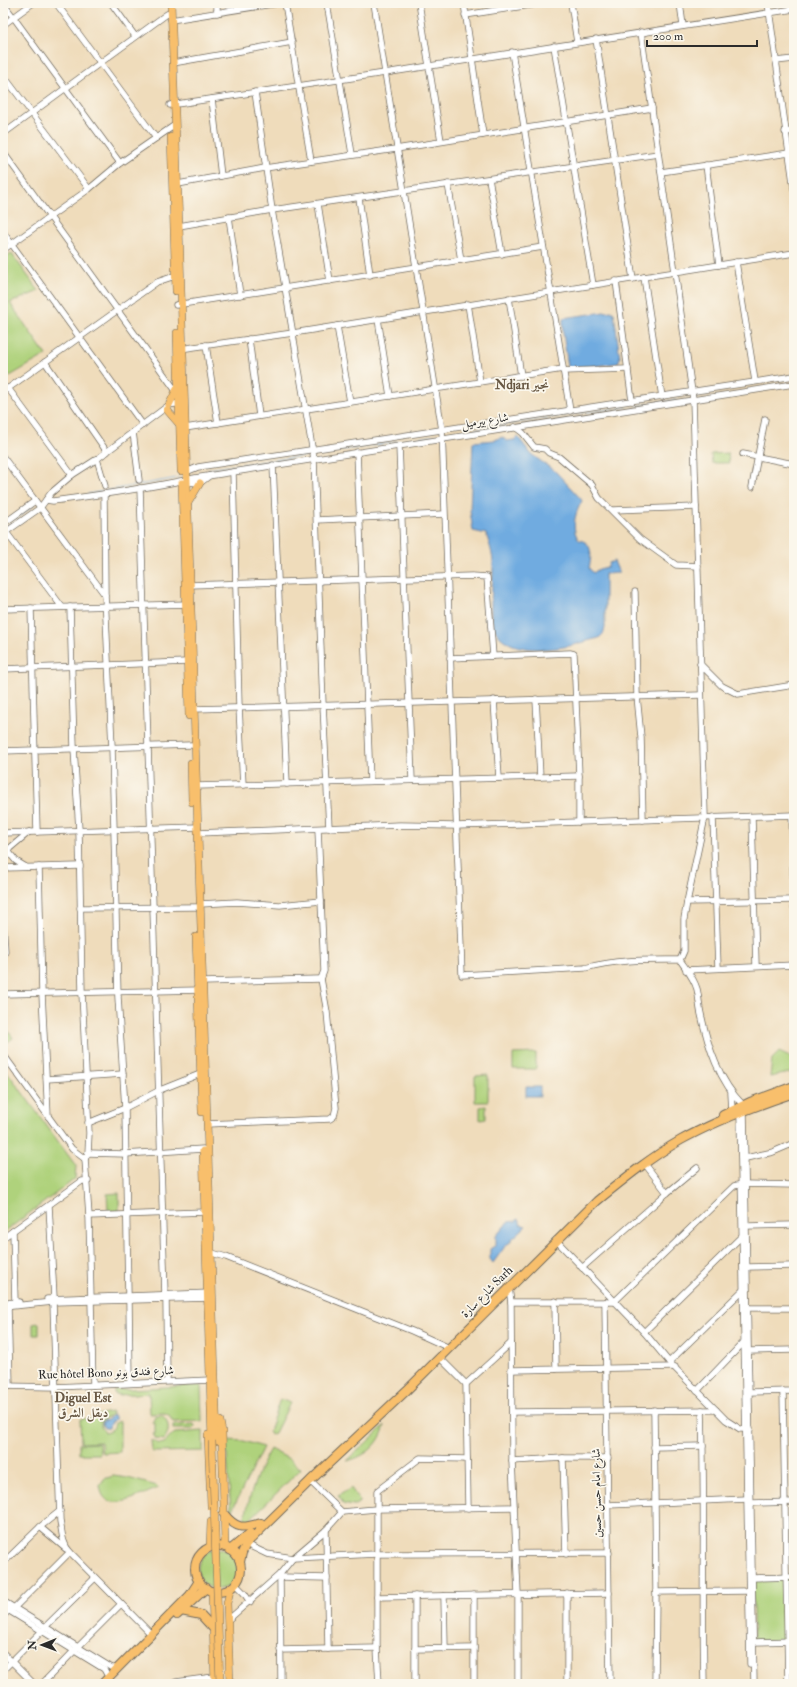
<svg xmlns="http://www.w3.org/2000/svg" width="797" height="1687" font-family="'IM FELL Double Pica',Amiri,serif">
<rect width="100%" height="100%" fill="#fbf7ec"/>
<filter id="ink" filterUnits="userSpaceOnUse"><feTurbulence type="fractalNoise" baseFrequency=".025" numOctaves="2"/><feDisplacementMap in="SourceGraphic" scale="8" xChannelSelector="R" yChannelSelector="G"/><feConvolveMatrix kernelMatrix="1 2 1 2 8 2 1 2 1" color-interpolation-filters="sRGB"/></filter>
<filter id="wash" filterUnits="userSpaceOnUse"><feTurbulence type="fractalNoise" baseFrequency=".012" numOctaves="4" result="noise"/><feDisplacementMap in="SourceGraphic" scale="16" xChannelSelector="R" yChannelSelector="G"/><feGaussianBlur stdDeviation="0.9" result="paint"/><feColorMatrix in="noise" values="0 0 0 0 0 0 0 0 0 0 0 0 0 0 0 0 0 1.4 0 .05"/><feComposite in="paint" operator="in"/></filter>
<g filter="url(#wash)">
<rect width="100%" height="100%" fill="#efdcbb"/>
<g fill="#afd27b" stroke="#6d7e53">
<polygon points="11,253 39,291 10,303 46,355 3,380 3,259"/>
<polygon points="728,453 729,463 712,463 711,454"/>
<polygon points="4,1024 13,1038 4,1045 3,1044"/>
<polygon points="779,1052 794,1059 794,1072 770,1077 772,1059"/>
<polygon points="536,1053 536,1069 513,1069 513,1054"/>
<polygon points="3,1066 76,1166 75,1179 3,1233"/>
<polygon points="488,1075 488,1102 475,1102 475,1076"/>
<polygon points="486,1106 486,1119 480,1120 480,1107"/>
<polygon points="119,1193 119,1211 108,1211 107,1194"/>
<polygon points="39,1323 39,1335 33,1335 33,1324"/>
<polygon points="201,1385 202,1421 173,1422 168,1414 163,1413 150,1414 149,1393 119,1395 114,1393 114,1390"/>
<polygon points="280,1399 290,1403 275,1433 271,1435 269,1431"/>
<path d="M112 1412V1414L101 1421V1428L105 1432C111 1431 114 1429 115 1423L120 1421V1452L102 1453 101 1442 81 1443 80 1419 91 1418 92 1416C99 1416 104 1412 112 1412Z"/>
<path d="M161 1415C170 1420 170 1433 164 1440L156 1439 153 1434H155V1423H152L155 1417Z"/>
<polygon points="194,1424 195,1426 193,1429 173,1429 173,1426 175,1425"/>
<path d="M385 1425C380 1445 366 1456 347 1461Z"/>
<path d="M203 1431V1451L152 1452 151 1440C167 1449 165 1439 175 1433Z"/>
<polygon points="226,1440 244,1441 263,1447 231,1512"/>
<polygon points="99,1443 100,1454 79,1454 79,1444"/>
<path d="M270 1449 289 1459 301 1469 243 1526C249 1498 256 1473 270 1449Z"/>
<path d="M113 1476 128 1478 157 1486 159 1488C143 1493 103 1519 100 1485L104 1479Z"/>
<polygon points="351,1488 360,1502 353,1506 343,1504 338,1496"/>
<circle cx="218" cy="1569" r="20"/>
<polygon points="752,1578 794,1578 794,1641 754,1642"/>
</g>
<g fill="#6fabe0" stroke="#4d6b86">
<polygon points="611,311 614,313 620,358 618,363 586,367 568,367 563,333 563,318"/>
<path d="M503 437 506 441 514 440 518 437 531 454 556 472 581 499 582 501C576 511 571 526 577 537 578 541 582 540 585 542 593 547 591 560 589 568L593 573 599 569 607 567 609 563 614 561 619 573 605 574V628L603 634 599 638C589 640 579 644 569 646 545 651 499 654 492 622 489 605 493 586 493 570 494 558 490 545 486 534L473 531 470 510 473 442 494 440Z"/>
<rect x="526" y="1087" width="14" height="9"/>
<polygon points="518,1219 520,1220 520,1224 526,1226 512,1239 512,1241 506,1245 493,1263 490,1259 490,1249 496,1245 496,1236 508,1222 516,1221"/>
<polygon points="112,1415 115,1417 115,1420 110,1423 109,1428 104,1428 102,1424 103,1421 108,1420"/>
</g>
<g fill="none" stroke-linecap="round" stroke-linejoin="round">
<g stroke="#6fabe0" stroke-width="1">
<polyline points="698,396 705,395"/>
<polyline points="637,406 676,400"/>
<polyline points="445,434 571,414 627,407"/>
<polyline points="316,454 440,435"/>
<polyline points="209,469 311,455"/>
<polyline points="88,494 178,478"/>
<polyline points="3,529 34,505"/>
</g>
</g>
</g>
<g filter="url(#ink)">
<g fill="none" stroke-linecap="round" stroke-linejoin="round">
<defs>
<g id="minor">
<polyline points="3,3 120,163"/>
<polyline points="56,3 156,138"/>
<polyline points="111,3 135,36"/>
<polyline points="217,3 217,13"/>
<polyline points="285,3 311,161"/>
<polyline points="327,3 352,154"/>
<path d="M374 3 442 430 462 975 585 968C616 959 648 960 680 960"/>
<polyline points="419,3 441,141"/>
<polyline points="464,3 483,135"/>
<polyline points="571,3 577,42"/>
<polyline points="680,3 683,26"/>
<polyline points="768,3 794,189"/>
<polyline points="465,15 544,3"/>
<polyline points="171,20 279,3"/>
<polyline points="3,25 33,3"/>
<path d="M641 32 693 399 705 817 687 902 684 919V951L680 960C686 969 694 978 697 989 699 997 699 1006 701 1014 708 1047 719 1081 743 1105"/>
<polyline points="596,39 633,279"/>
<polyline points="554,46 593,285"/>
<polyline points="512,52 570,411"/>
<polyline points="776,61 794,59"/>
<polyline points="173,63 292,42"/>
<polyline points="3,75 89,189"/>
<polyline points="255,92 272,210 314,459 323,705 329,828"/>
<polyline points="212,99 221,176"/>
<polyline points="170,105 385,73 794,9"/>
<polyline points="785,132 794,131"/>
<polyline points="3,134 167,14"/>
<polyline points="3,152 176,391"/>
<polyline points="706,165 719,265"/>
<polyline points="661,172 789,153"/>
<polyline points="489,179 502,254"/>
<polyline points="178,184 265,168 396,149 652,108"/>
<polyline points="448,184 461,260"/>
<polyline points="359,198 370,275"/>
<polyline points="318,204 330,281"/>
<polyline points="229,217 240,295"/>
<polyline points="179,226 272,210 658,154"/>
<polyline points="3,232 143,425"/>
<polyline points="3,250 89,189 120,163 175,125"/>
<polyline points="736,262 755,381"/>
<polyline points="644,277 662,397"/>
<polyline points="616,281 632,401"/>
<polyline points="509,298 521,376"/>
<polyline points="468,304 480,382"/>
<polyline points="176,305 543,247"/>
<polyline points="378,319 390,396"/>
<polyline points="337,326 350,402"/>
<polyline points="249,339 259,416"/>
<polyline points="206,345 218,423"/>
<polyline points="180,349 293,333 794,253"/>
<polyline points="45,362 107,452"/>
<polyline points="563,371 628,369"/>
<polyline points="8,388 72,475"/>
<polyline points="3,392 157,282 175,276"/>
<polyline points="515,427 523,433 534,447 545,449 549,453 559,457 592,485 599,498 640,539 676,565 698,566"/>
<polyline points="185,428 563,369"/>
<polyline points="133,432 139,480"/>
<polyline points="399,446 412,780"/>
<polyline points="357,452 370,781"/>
<polyline points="743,454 794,464"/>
<polyline points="3,457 105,595 112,747 118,997 125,1108 128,1296"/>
<polyline points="97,459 105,486"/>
<polyline points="273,465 287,784"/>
<polyline points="186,472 198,467 794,376"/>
<polyline points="233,472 239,707 243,785"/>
<polyline points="184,482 200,483 209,476"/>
<polyline points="752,487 765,419"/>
<polyline points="140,488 165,1295"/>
<polyline points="104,494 105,595"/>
<path d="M46 500 53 501C100 495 148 488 195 478L794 384"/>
<polyline points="613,510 696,507"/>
<polyline points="317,520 444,514"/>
<polyline points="3,524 35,501"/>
<polyline points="6,532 62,607"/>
<polyline points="3,534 40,508 51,493 72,475 97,459 169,405 181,403"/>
<polyline points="190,585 472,576 487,577 493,656"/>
<polyline points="635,592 637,696 641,737 643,820"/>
<polyline points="70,607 74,748 79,830 82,993 89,1133 88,1153 85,1159"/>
<polyline points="31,608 37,832"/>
<polyline points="3,609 189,604"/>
<polyline points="450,658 570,653 574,654 579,776 579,822"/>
<polyline points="700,664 722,686 738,694 794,685"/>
<polyline points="3,669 187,662"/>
<polyline points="536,699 540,777"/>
<polyline points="494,700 499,778"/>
<polyline points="194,709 701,695"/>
<polyline points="3,751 191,745"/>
<polyline points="197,786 579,776"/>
<polyline points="792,815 794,907"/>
<polyline points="713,817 718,968"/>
<polyline points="752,817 756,966"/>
<polyline points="3,833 198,827"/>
<polyline points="198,833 400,825 456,826 794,815"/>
<polyline points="3,845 16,861 26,867"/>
<polyline points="3,858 10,848 29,832"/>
<polyline points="39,867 42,994 48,1116"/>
<polyline points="3,868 80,866"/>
<polyline points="687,902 794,900"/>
<polyline points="200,904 237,902 280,905 321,901"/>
<polyline points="80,908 196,907"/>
<polyline points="3,920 5,952 3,957"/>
<polyline points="686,970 794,965"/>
<polyline points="203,982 321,979"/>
<polyline points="3,994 201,990"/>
<polyline points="3,1054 72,1149 85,1159 89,1216 93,1385"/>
<polyline points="47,1079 123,1074"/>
<polyline points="731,1093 732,1110"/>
<polyline points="744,1111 754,1684"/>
<polyline points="740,1113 750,1664"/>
<polyline points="88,1123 125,1108 160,1090 200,1074"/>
<polyline points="207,1124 330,1119 334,1116 336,1108 327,1012 321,979 324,971 318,829"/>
<polyline points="88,1153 125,1154 203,1149"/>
<polyline points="746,1158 773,1152 794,1143"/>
<polyline points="645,1164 667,1193"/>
<polyline points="49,1206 54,1298"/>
<polyline points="89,1216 205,1212"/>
<polyline points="747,1226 794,1225"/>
<polyline points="13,1231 15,1302"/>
<polyline points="3,1238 82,1181 88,1181"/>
<polyline points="556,1240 644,1332 669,1362 726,1420 740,1429 750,1429"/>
<polyline points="212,1253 226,1257 412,1331 445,1346"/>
<polyline points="748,1267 794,1266"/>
<polyline points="582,1268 667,1193 697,1168"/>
<polyline points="509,1288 511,1302 512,1461 518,1594 518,1684"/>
<polyline points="47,1299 211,1293"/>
<polyline points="166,1299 167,1381"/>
<polyline points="129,1300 130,1383"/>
<polyline points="555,1301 556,1369"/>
<path d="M53 1302 60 1521C62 1531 62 1544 70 1552L151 1634"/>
<polyline points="511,1302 614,1302 734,1186 742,1184 794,1185"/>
<polyline points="605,1302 610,1684"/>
<polyline points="3,1303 19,1302"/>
<polyline points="3,1307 53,1302 210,1298"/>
<polyline points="8,1307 10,1386"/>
<polyline points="748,1308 794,1308"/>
<polyline points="644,1332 744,1234"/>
<polyline points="749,1351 794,1350"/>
<polyline points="439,1357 466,1384 468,1508"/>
<polyline points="669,1362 744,1289"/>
<polyline points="511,1370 675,1367"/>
<polyline points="466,1384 511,1343"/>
<polyline points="3,1386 55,1387 210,1380"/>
<polyline points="697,1391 744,1342"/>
<polyline points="783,1391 788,1684"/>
<polyline points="750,1392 794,1391"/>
<polyline points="654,1410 656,1592 655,1684"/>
<path d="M702 1410C705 1501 702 1593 704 1684"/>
<polyline points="512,1412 716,1410"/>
<polyline points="654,1447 703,1446"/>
<polyline points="563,1458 566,1554"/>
<polyline points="512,1461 563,1458 608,1458"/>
<polyline points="310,1481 342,1512"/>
<polyline points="752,1503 794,1502"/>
<polyline points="608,1505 747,1499"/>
<polyline points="40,1527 66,1549"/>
<polyline points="326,1530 328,1649"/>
<polyline points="246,1544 267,1554 293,1558 376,1554 609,1553"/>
<polyline points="3,1563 40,1527 60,1511"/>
<polyline points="280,1574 281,1684"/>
<polyline points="281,1577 327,1578"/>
<polyline points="752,1578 794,1577"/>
<polyline points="235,1584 244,1593 250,1602"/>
<polyline points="656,1592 748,1591"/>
<polyline points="567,1593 567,1684"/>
<polyline points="444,1596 445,1649"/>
<polyline points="377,1597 609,1593"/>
<polyline points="3,1601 112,1668 118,1668"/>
<polyline points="3,1607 104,1669 109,1678"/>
<polyline points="14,1608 70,1552"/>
<polyline points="3,1616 9,1610"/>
<polyline points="228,1620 280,1574 293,1558 326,1530 342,1512 376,1509 514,1507"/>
<polyline points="45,1627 95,1578"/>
<polyline points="754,1642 794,1641"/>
<polyline points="78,1647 121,1604"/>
<polyline points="415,1649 474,1648"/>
<polyline points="280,1650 377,1648"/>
<polyline points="3,1653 34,1684"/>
<polyline points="3,1670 42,1631"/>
<polyline points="111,1682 112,1684"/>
<polyline points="42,1684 75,1650"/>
<polyline points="173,1684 176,1682 214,1677"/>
<polyline points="379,1684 377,1648 377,1491 420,1458 467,1459"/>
<polyline points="415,1684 415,1596"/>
<polyline points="474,1684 474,1595"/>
</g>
<g id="major">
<polyline points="171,3 179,226 217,1441"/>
<polyline points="171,137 176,291"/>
<polyline points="177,333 181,471"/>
<polyline points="169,405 178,387"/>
<polyline points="167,410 180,425"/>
<polyline points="182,483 189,716"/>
<polyline points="188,503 200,483"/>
<polyline points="191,763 192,802"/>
<polyline points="196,937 202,1112"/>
<polyline points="203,1151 212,1441"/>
<polyline points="220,1421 222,1432 225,1547"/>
<polyline points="208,1435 211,1506"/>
<polyline points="210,1547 211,1521"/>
<polyline points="212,1591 215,1684"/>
<polyline points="230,1684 227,1603 231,1587"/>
</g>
<g id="highway">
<polyline points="723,1115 750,1102 794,1086"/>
<path d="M224 1514C237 1530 243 1528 261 1523"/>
<circle cx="218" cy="1569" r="23"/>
<polyline points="230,1550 250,1533"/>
<path d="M240 1562 242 1553 246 1544 310 1481 407 1390 597 1201C624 1179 651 1157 681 1140 717 1120 755 1106 794 1093"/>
<polyline points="181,1611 201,1615 212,1627"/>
<polyline points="177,1615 206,1588"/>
<polyline points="102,1684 190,1595 199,1581"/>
</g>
</defs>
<use href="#minor" stroke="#70695d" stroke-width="7"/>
<use href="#major" stroke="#70695d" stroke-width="8"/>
<use href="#highway" stroke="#70695d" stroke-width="10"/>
<use href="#minor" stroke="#fff" stroke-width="5.5"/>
<use href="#major" stroke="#f8bf6c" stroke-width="7"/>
<use href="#highway" stroke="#f8bf6c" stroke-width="8"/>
<defs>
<polyline id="major-bridge" points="212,1441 220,1684"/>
</defs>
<use href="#major-bridge" stroke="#70695d" stroke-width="8" stroke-linecap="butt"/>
<use href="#major-bridge" stroke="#f8bf6c" stroke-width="7"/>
</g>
</g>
<g text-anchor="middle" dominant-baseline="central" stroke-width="3.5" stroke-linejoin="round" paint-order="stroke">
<g font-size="12" fill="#2b2b2b" stroke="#fbf7ec">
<text transform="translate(485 421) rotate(-9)">شارع بيرميل</text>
<text transform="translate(487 1292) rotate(-45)">شارع سارة Sarh</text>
<text transform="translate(106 1373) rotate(-2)">Rue hôtel Bono شارع فندق بونو</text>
<text transform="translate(597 1493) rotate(-91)">شارع امام حسن حسين</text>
</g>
<g font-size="13" font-weight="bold" fill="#685844" stroke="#fbf7ec">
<text x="522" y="385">Ndjari نجير</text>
<text x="83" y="1398">Diguel Est<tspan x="83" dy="15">ديقل الشرق</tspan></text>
</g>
</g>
<rect width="797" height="1687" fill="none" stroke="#fbf7ec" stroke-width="16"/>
<g transform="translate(42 1645) rotate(269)" stroke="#fbf7ec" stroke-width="3" paint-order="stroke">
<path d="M0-3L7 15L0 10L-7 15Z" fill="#2b2b2b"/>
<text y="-6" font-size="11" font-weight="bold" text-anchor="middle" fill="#2b2b2b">N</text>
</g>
<path d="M647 40v6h110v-6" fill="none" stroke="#2b2b2b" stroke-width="2"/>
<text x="653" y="40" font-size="12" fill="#2b2b2b" stroke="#fbf7ec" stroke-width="3" paint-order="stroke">200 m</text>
</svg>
